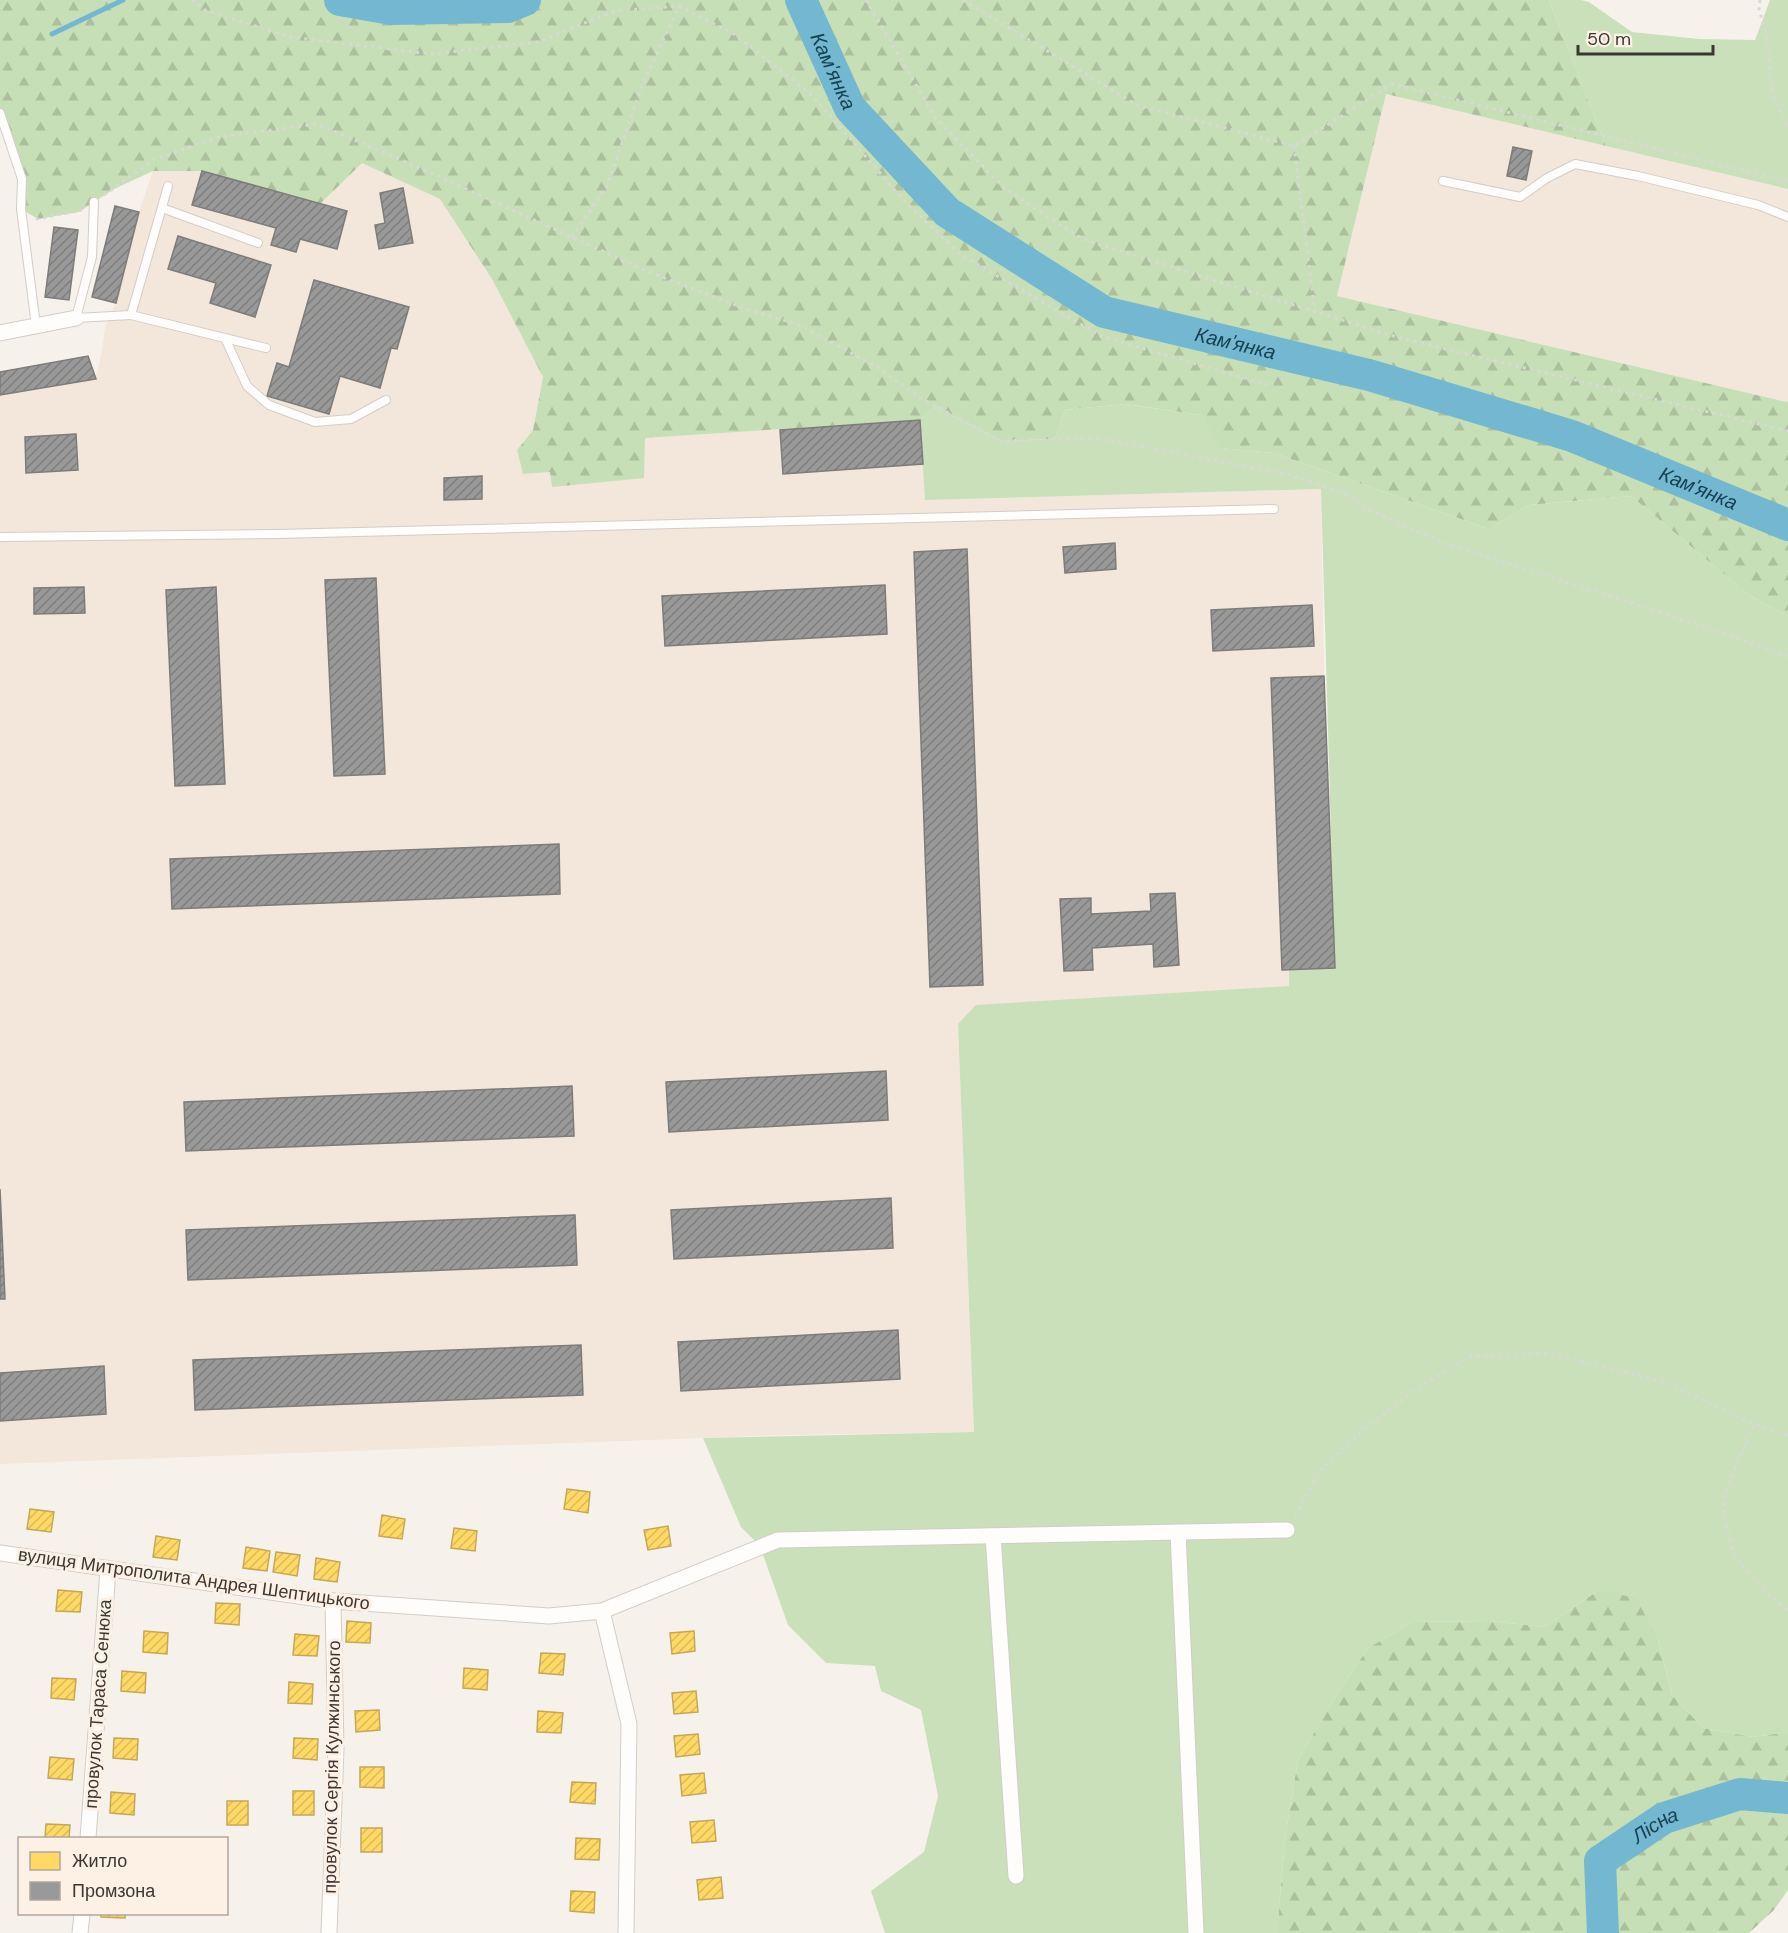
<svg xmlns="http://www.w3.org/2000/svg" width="1788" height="1933" font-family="'DM Sans',sans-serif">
<defs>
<pattern id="forest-firs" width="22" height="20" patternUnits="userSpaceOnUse" patternTransform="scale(1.5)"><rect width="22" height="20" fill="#c7dfb6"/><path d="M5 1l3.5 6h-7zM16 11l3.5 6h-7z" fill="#acc09d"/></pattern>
<pattern id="homes-hatch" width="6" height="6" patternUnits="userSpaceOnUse" patternTransform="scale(1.5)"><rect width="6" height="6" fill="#ffd966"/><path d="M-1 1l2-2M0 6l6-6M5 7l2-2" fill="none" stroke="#dbbb59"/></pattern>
<pattern id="industry-hatch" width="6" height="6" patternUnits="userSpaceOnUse" patternTransform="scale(1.5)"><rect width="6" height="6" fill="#999"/><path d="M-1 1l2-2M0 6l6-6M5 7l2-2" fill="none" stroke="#7e7e7d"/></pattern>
</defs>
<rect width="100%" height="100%" fill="#f7f1eb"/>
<g fill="#f3e6db">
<polygon points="1386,94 1788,189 1788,401 1786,402 1337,296"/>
<polygon points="362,163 440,199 492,278 543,377 533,430 517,450 523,474 551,472 644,438 920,420 925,500 1321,489 1324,676 1335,968 1290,970 1289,986 958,1024 974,1432 783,1435 0,1464 0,395 96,378 102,351 105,328 116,303 139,212 153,171 202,171 320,204"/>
</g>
<g fill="#c9e0ba">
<polygon points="1549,0 1581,0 1589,2 1632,32 1699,39 1755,40 1770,0 1788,0 1788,189 1606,146"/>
<polygon points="1125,404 1201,415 1220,448 1274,453 1489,529 1529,505 1631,496 1749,595 1788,616 1788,1732 1753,1737 1703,1728 1672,1695 1658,1639 1599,1590 1545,1627 1489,1621 1413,1622 1368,1648 1335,1697 1298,1760 1286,1831 1279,1907 1279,1933 885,1933 871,1891 924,1852 938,1796 921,1710 881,1691 875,1666 826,1663 788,1625 760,1546 741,1527 703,1438 974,1432 958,1024 976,1005 1289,986 1289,970 1335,968 1321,489 925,500 920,420 936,406 1001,441 1055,439 1065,410"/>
</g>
<g fill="url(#forest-firs)">
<polygon points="0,0 1549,0 1606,146 1386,94 1337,296 1786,402 1788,401 1788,616 1749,595 1631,496 1529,505 1489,529 1274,453 1219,448 1201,415 1126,404 1065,410 1055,439 1001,441 936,406 920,420 645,438 644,478 552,487 550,472 523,474 517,450 533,430 543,377 492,279 440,199 362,163 320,204 202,171 153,171 114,189 79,212 38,219 21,209 22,179 0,113"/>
<polygon points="1599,1590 1636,1598 1658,1639 1672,1695 1703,1728 1753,1737 1788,1732 1788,1890 1774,1910 1749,1933 1279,1933 1279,1907 1286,1831 1298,1760 1335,1697 1368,1648 1413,1622 1489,1621 1545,1627"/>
</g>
<g fill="url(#homes-hatch)" stroke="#c4a857" stroke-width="1.5">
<polygon points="567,1489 590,1492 588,1513 564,1509"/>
<polygon points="30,1509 54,1512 51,1532 27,1529"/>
<polygon points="382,1515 405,1519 402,1539 379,1536"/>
<polygon points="668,1526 671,1546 648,1550 644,1530"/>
<polygon points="454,1528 477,1531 475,1551 451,1548"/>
<polygon points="156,1536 180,1540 177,1560 153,1557"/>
<polygon points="246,1547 270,1551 267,1571 243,1568"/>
<polygon points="276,1552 300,1555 297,1576 273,1572"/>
<polygon points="316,1558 340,1562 337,1582 314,1579"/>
<polygon points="58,1590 82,1592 80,1612 56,1611"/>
<polygon points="216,1603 240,1604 239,1625 215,1623"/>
<polygon points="347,1621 371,1623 370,1643 346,1642"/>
<polygon points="144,1631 168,1633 167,1654 143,1652"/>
<polygon points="694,1631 695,1651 672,1654 670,1633"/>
<polygon points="295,1634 319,1636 317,1656 293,1655"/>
<polygon points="541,1653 565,1654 563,1675 539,1673"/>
<polygon points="464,1668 488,1670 487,1690 463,1688"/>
<polygon points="122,1671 146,1673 145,1693 121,1691"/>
<polygon points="52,1678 76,1679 74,1700 51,1698"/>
<polygon points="289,1682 313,1684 312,1704 288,1703"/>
<polygon points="696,1691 698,1712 674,1714 672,1693"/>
<polygon points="379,1710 380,1730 356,1732 355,1711"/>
<polygon points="538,1711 563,1713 561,1733 537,1732"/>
<polygon points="698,1734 700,1754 676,1757 674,1736"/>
<polygon points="114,1738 138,1739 137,1760 113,1758"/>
<polygon points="294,1738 318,1739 317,1760 293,1758"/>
<polygon points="50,1757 74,1759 72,1780 48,1778"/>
<polygon points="360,1767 384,1767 384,1788 360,1787"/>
<polygon points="704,1773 706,1793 682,1796 680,1775"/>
<polygon points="572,1782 596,1783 595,1804 570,1802"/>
<rect x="293" y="1791" width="21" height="24"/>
<polygon points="111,1792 135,1794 134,1815 110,1813"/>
<rect x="227" y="1801" width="21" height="24"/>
<polygon points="714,1820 716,1841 692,1843 690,1822"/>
<polygon points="46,1824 70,1825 69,1838 45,1838"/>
<rect x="361" y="1828" width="21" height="24"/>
<polygon points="576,1838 600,1839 599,1860 575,1859"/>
<polygon points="721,1877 723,1898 699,1900 697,1880"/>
<polygon points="571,1891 595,1892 594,1913 570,1911"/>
<polygon points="101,1914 125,1914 125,1918 101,1917"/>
</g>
<g fill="url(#industry-hatch)" stroke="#7d7c7a" stroke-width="1.5">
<polygon points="1513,147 1532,151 1526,180 1507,176"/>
<polygon points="202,171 347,211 337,249 300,239 296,252 271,245 276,228 192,205"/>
<polygon points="403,188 413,243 379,249 375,225 385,223 380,193"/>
<polygon points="115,206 139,212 116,303 92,297"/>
<polygon points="54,227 78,230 69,300 45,297"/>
<polygon points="178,236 271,265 255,317 210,303 216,283 168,269"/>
<polygon points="314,280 409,307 397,349 391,348 380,388 340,376 329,414 267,396 277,363 289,367"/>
<polygon points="88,356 96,379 0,395 0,372"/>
<polygon points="920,420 923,464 783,474 780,430"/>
<polygon points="76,434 78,470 26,473 25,437"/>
<polygon points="482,476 482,499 444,500 444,478"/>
<polygon points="1115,543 1116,569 1065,573 1063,547"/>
<polygon points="967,549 983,985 930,987 914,552"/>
<polygon points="376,578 385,774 334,776 325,580"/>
<polygon points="885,585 887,634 665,646 662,596"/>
<polygon points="84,587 85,613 34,614 34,588"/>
<polygon points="216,587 225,784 175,786 166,590"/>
<polygon points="1312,605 1314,646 1213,651 1211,610"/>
<polygon points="1324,676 1335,968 1282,970 1271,678"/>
<polygon points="559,844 560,894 172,909 170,859"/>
<polygon points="1175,893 1179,965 1154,967 1153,944 1092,948 1093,970 1064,971 1060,899 1091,898 1091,914 1151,911 1150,894"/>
<polygon points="886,1071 888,1120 669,1132 666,1082"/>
<polygon points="572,1086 574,1136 186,1151 184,1102"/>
<polygon points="0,1189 5,1299 0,1299"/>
<polygon points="891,1198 893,1248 674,1259 671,1210"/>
<polygon points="575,1215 577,1265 188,1280 186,1230"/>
<polygon points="898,1330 900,1379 681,1391 678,1342"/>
<polygon points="581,1345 583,1395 195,1410 193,1360"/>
<polygon points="104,1366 106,1414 0,1421 0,1373"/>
</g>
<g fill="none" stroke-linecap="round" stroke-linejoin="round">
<polyline stroke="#73b8d0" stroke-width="5" points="52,34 123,0"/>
<g stroke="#73b8d0" stroke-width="32">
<polyline points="340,0 391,9 508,7 525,0"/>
<path id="s1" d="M801 0 850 108 947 212 1104 312 1369 375 1572 436 1788 525"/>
<path id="s2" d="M1603 1933 1600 1861 1664 1818 1740 1794 1788 1798"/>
</g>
<defs>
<g id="lane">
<polyline points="0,113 22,179 21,209 36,326"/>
<polyline points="1443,181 1520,197 1547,178 1575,164 1638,176 1758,205 1788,217"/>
<polyline points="94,202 92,257 76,318 131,315 168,186"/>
<polyline points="162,208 258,243"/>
<polyline points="131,315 266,348"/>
<polyline points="225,338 247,386 269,405 315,422 351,419 386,400"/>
<polyline points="0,537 277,534 1274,509"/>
</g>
<g id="street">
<polyline points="0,333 76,318"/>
<polyline points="1178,1532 1196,1933"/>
<polyline points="993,1536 1016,1876"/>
<polyline points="0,1553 333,1601 549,1616 602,1611 629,1724 626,1933"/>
<polyline points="602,1611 778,1540 1287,1530"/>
<polyline points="88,1838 108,1570"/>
<polyline points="80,1933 82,1914"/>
<polyline points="329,1933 336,1749 333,1601"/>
</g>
</defs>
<use href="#lane" stroke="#d3cdc8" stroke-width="10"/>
<use href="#street" stroke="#d3cdc8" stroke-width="17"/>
<g stroke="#d9d8d6" stroke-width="3" stroke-dasharray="3 4.5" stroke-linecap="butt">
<polyline points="192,0 205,10 290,37 431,54 538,42 614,11 679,6 734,34 813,96 907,204 963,256 1103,337 1272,386"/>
<polyline points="866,0 935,117 1004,188 1082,239 1400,338 1788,431"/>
<polyline points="963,0 1137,105 1294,146 1392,84 1788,181"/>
<polyline points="1760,0 1759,9 1767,38 1772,94 1788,127"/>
<polyline points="1294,146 1315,312"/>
<polyline points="104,195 155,159 219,137 317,124 429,172 644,270 749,310 797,324 877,367 922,399 1001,441 1097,438 1291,475 1349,495 1366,509 1444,543 1693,623 1788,656"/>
<polyline points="36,218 38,219 82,210"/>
<polyline points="572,237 607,186 642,86 679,6"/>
<polyline points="1788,1435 1754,1424 1727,1488 1723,1513 1734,1555 1768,1595 1788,1611"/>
<polyline points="1295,1516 1320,1471 1364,1429 1421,1386 1471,1356 1551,1354 1664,1382 1754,1424"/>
</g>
<use href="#lane" stroke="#fefdfc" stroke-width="8"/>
<use href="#street" stroke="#fefdfc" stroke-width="15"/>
</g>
<g text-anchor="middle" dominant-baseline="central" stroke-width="6" stroke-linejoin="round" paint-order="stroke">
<g font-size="18" fill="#3c3733" stroke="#fdf0e5">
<text transform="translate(194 1579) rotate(8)">вулиця Митрополита Андрея Шептицького</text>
<text transform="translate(98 1704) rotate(-86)">провулок Тараса Сенюка</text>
<text transform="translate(332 1767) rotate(-89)">провулок Сергія Кулжинського</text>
</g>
<g font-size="20" font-style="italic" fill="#164252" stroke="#fdf0e5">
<text stroke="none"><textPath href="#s1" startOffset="78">Кам'янка</textPath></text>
<text stroke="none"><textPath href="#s1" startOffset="582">Кам'янка</textPath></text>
<text stroke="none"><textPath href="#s1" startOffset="1068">Кам'янка</textPath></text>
<text stroke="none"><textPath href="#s2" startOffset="138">Лісна</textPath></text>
</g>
</g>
<rect x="18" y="1837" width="210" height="78" fill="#fdf0e5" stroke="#b0a69e" stroke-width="1.5"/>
<rect x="30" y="1852" width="30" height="18" fill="#ffd966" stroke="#b0a69e" stroke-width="1.5"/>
<text x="72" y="1867" font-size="18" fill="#3c3733">Житло</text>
<rect x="30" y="1882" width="30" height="18" fill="#999999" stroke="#b0a69e" stroke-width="1.5"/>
<text x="72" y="1897" font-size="18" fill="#3c3733">Промзона</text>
<path d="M1578 45v9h135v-9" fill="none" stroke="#3c3733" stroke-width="3"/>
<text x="1587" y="45" font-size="18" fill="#3c3733" stroke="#fdf0e5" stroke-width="4.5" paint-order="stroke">50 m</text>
</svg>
